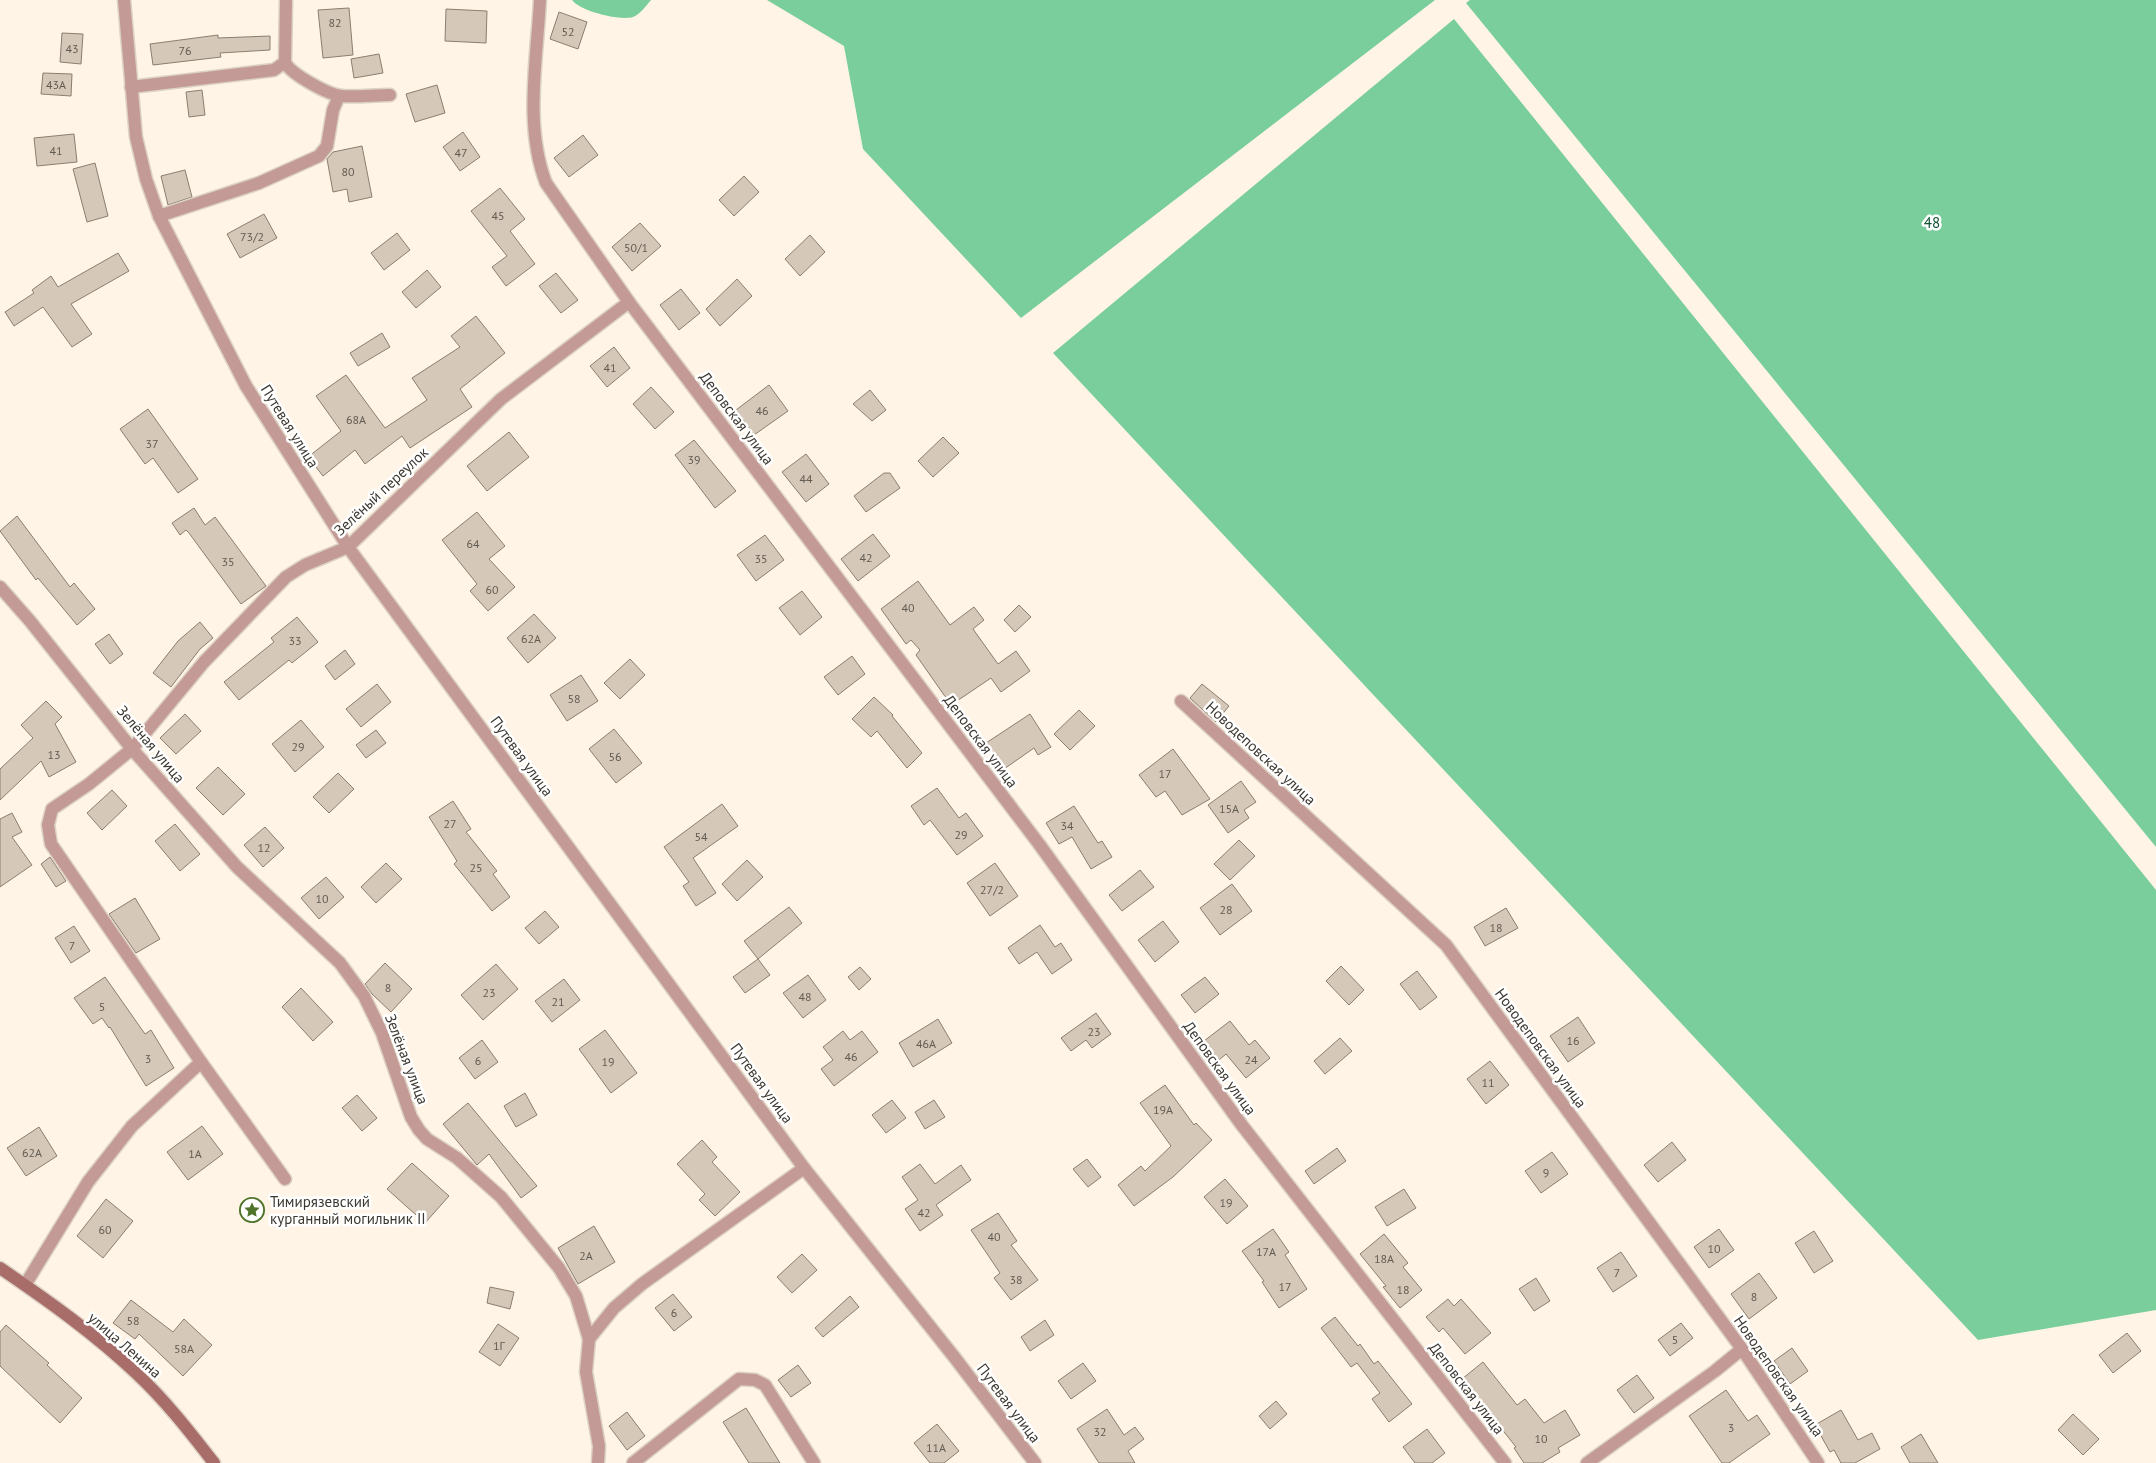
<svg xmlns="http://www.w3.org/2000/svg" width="2156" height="1463" font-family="'PT Sans',sans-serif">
<rect width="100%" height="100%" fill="#fff4e6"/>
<g fill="#79ce9b">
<path d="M572 0H651C646 6 640 14 633 17 619 21 580 11 572 0Z"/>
<polygon points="767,0 1435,0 1021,318 863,149 844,46"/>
<polygon points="1470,0 2156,0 2156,847 1466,3"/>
<polygon points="1454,19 2156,890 2156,1310 1978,1340 1053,353"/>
</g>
<g fill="#d6c8b8" stroke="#8b7e6f">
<polygon points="349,8 353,55 323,58 318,10"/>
<polygon points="446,9 487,11 486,43 445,41"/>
<polygon points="559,12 587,22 578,49 550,39"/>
<polygon points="62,33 83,34 81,64 60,62"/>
<polygon points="218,35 218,38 270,36 270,50 220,53 221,57 153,65 150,44"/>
<polygon points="379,54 383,73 354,78 351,59"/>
<polygon points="43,73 72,74 71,96 41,94"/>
<polygon points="437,85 445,113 415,122 406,94"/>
<polygon points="202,90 205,115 189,117 186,92"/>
<polygon points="463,132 480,157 460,171 443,147"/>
<polygon points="74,134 77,162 37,166 34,138"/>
<polygon points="583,135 598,155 569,177 554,158"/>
<polygon points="362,146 372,197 349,202 347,189 333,192 327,159 333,152"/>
<polygon points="95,163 108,216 87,222 73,169"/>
<polygon points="185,170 192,197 168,205 161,176"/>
<polygon points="744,176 759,192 734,216 719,200"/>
<polygon points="500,188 525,219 510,231 535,264 506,286 492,267 507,256 471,211"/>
<polygon points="264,214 277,238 240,258 227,234"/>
<polygon points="640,223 661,246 632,271 612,247"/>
<polygon points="397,233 410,250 384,270 371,253"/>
<polygon points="810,235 825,252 800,276 785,259"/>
<polygon points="118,253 129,271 71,304 92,334 72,347 43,307 14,326 5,312 34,293 32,290 51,276 58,287"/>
<polygon points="427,270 441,287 416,308 402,292"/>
<polygon points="556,273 578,300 561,313 539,286"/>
<polygon points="737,279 752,296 720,326 706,309"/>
<polygon points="681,289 700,313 679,330 660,305"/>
<polygon points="476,316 505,353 460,389 472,407 410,448 402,436 365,464 355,450 323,476 308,457 341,431 316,396 346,375 385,428 427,400 412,378 460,347 451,336"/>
<polygon points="382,333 390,347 358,366 350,353"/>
<polygon points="614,347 630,368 607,387 590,366"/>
<polygon points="769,385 788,411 754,435 736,410"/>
<polygon points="651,387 674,412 655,429 633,404"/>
<polygon points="870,390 886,410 872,421 853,404"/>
<polygon points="148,409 198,479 178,493 153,458 145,464 120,429"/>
<polygon points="509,432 529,457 487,491 467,466"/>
<polygon points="943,437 959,453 933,477 918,461"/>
<polygon points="694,440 736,491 715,508 675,455"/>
<polygon points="806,454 829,484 806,502 782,472"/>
<polygon points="884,473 890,473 900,488 866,512 854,496"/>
<polygon points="194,508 205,525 215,517 266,586 241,604 189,533 186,530 180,535 172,523"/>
<polygon points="477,512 505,546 489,559 515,587 488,611 470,591 477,584 442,540"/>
<polygon points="17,516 70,587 74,583 95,609 77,625 38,578 36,580 0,531"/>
<polygon points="873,534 890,556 858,581 841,559"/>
<polygon points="765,535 784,560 756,581 737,555"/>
<polygon points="918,581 950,625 974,607 984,620 973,629 998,664 1016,651 1030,671 1001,692 991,678 951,705 916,655 920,650 911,640 906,644 881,609"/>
<polygon points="802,591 822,617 800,635 779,608"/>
<polygon points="1019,605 1031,617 1015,632 1004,620"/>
<polygon points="534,614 556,638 528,663 507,638"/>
<polygon points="297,617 318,642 292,663 289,660 239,700 224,682 274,642 271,638"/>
<polygon points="200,622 213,638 200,649 171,687 153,673 178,641"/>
<polygon points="109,634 123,654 110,664 95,644"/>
<polygon points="345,650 355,664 335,680 325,666"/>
<polygon points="852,656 865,674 838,695 824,677"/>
<polygon points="630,659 645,675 620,699 604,683"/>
<polygon points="581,675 598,701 567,721 550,695"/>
<polygon points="377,684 391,702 361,727 346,709"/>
<polygon points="1202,684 1229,706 1216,722 1190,698"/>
<polygon points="874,697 893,715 892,716 922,753 907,768 877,731 871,737 852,719"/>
<polygon points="46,701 62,717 55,724 76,762 49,777 41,761 0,800 0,769 33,738 21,725"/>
<polygon points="1079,710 1095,726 1070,750 1054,734"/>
<polygon points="185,714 201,731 176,754 160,738"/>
<polygon points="1030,714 1051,747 1038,755 1034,748 1004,769 986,743"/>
<polygon points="301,720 324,747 295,772 272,744"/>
<polygon points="614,729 642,763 616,783 589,749"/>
<polygon points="376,730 386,743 366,758 356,745"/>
<polygon points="1173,749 1210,799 1182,815 1165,791 1156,797 1139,775"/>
<polygon points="218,767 245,794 223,815 196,788"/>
<polygon points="338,773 354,789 329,813 313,797"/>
<polygon points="1241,781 1256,802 1244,810 1249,818 1228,833 1208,805"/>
<polygon points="937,788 959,818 966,813 983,836 957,855 930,820 924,825 911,806"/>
<polygon points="112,790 127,806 102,830 87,813"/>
<polygon points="453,801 471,829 466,832 497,871 493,874 510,897 492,911 454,864 457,861 429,817"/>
<polygon points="722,804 738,826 693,858 716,893 696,906 683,886 689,882 664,847"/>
<polygon points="1074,806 1098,843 1102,841 1112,857 1091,869 1072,837 1059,844 1046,823"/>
<polygon points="12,813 22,832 12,837 32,865 0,887 0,819"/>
<polygon points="175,824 200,854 180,871 155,841"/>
<polygon points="265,827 284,848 263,867 244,845"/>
<polygon points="1239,840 1255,856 1230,880 1214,864"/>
<polygon points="50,857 66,881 56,887 41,864"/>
<polygon points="747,860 763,877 737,901 722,884"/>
<polygon points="386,863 402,879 376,903 361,887"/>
<polygon points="995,863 1018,896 990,916 967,883"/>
<polygon points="1140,870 1154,887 1122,911 1109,895"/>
<polygon points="326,877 344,897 319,919 301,898"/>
<polygon points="1232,884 1252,911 1220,935 1200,908"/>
<polygon points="135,898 160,939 136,953 109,914"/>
<polygon points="789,907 802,923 758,959 744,941"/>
<polygon points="1506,908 1518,928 1485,946 1474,927"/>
<polygon points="545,911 559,927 539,944 525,928"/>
<polygon points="1163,921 1179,942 1155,962 1138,940"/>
<polygon points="1040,925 1055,947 1061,943 1072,960 1052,974 1037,952 1019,964 1008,948"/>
<polygon points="74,926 90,951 71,963 55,938"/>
<polygon points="758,959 770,975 745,993 733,977"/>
<polygon points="385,963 412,989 391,1012 372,994 365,984"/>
<polygon points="496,964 518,989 483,1020 461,995"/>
<polygon points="1341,966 1364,990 1349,1005 1326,981"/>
<polygon points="860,967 871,979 859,990 848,977"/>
<polygon points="1417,971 1437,997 1420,1010 1400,984"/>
<polygon points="808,975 826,1000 803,1018 783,993"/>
<polygon points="105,977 145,1034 151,1030 174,1068 146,1086 110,1027 109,1028 102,1018 93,1024 74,998"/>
<polygon points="1205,977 1219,994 1195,1013 1181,995"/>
<polygon points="564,979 580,1000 552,1022 535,1001"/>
<polygon points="301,988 333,1022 313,1041 282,1007"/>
<polygon points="1096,1013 1111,1034 1092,1048 1086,1040 1071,1051 1061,1038"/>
<polygon points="1578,1017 1595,1043 1568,1062 1550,1036"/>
<polygon points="938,1019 952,1043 913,1067 899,1043"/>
<polygon points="1230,1021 1249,1045 1255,1040 1270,1058 1246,1078 1226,1054 1219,1060 1204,1041"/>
<polygon points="605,1030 637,1073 611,1093 579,1049"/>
<polygon points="843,1031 850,1040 862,1031 878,1052 834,1086 821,1069 833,1060 823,1047"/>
<polygon points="1340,1038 1352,1051 1325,1074 1314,1061"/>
<polygon points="482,1040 498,1062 475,1079 459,1058"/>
<polygon points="1490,1061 1509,1085 1486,1104 1467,1079"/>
<polygon points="1165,1085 1194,1125 1196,1123 1212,1140 1173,1177 1134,1206 1118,1185 1141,1166 1145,1171 1171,1146 1140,1103"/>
<polygon points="525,1093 537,1115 516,1127 504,1106"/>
<polygon points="357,1095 377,1118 362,1131 342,1108"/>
<polygon points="892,1100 906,1118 886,1133 872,1115"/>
<polygon points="934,1100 945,1117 925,1129 915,1112"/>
<polygon points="468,1103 537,1186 521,1198 489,1154 477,1165 443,1124"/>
<polygon points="202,1126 223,1154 188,1180 167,1152"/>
<polygon points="39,1127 57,1156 26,1176 7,1148"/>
<polygon points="702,1140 717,1157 712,1162 740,1192 715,1216 699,1200 705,1194 677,1164"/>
<polygon points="1672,1142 1686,1160 1658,1182 1644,1165"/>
<polygon points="1337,1148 1346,1161 1314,1184 1305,1171"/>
<polygon points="1552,1152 1568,1174 1541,1193 1525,1171"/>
<polygon points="1087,1159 1101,1177 1088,1187 1073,1169"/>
<polygon points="412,1163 449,1196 425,1223 387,1189"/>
<polygon points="920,1164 935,1184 961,1165 971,1180 936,1205 943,1215 920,1231 905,1209 918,1200 902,1177"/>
<polygon points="1225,1179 1248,1206 1227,1224 1204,1197"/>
<polygon points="1404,1189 1416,1208 1387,1226 1375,1207"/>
<polygon points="106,1199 133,1221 103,1258 77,1236"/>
<polygon points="998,1213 1017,1241 1011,1245 1038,1280 1011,1300 994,1278 1000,1273 971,1230"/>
<polygon points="594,1226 615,1262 578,1284 558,1248"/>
<polygon points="1273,1229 1289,1252 1285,1255 1307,1289 1279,1308 1262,1282 1264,1281 1242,1251"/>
<polygon points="1719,1229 1734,1250 1709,1268 1694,1247"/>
<polygon points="1814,1231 1833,1261 1814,1273 1795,1243"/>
<polygon points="1384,1234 1408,1263 1403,1267 1422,1290 1400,1308 1383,1287 1386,1286 1360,1254"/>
<polygon points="1621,1252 1637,1276 1613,1292 1597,1268"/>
<polygon points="802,1254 817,1270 792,1293 777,1277"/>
<polygon points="1759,1273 1777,1298 1749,1319 1731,1294"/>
<polygon points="1536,1278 1550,1301 1534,1311 1519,1289"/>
<polygon points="490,1287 514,1292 510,1309 487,1303"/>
<polygon points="673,1294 692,1317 674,1331 655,1308"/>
<polygon points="850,1296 859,1307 823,1337 815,1328"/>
<polygon points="1448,1299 1454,1306 1461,1299 1491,1333 1465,1354 1443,1328 1439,1332 1426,1317"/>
<polygon points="131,1300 173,1332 184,1319 212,1345 183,1376 139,1334 135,1339 113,1323"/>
<polygon points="1335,1317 1358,1346 1360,1344 1374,1364 1378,1361 1412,1404 1389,1422 1372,1399 1380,1393 1357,1363 1351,1367 1321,1328"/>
<polygon points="1045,1320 1054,1335 1030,1351 1021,1337"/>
<polygon points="1681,1323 1693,1338 1670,1356 1658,1340"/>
<polygon points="498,1324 519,1338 500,1366 479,1352"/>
<polygon points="6,1325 49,1363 47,1365 82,1398 60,1423 0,1366 0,1332"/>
<polygon points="2127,1333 2141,1351 2113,1373 2099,1355"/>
<polygon points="1792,1348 1808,1371 1790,1384 1774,1361"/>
<polygon points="1483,1362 1517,1405 1525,1399 1544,1423 1565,1410 1580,1435 1558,1448 1560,1452 1542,1463 1524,1463 1514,1448 1516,1447 1462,1379"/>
<polygon points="1083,1363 1096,1381 1071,1399 1058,1381"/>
<polygon points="798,1365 811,1383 791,1397 778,1380"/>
<polygon points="1637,1375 1654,1398 1634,1413 1617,1390"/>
<polygon points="1726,1390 1748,1421 1757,1415 1770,1434 1729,1463 1722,1463 1689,1416"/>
<polygon points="1276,1401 1287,1414 1270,1429 1259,1416"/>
<polygon points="746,1408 780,1463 749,1463 723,1422"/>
<polygon points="1107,1409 1124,1435 1135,1427 1144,1439 1128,1451 1135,1463 1099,1463 1077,1429"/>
<polygon points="1841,1410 1858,1440 1872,1433 1880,1449 1855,1463 1841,1463 1834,1450 1830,1452 1815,1425"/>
<polygon points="627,1412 645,1436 627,1450 609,1426"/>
<polygon points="2073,1414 2099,1439 2083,1455 2058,1430"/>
<polygon points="937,1424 959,1451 944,1463 930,1463 914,1443"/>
<polygon points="1427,1429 1445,1453 1432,1463 1415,1463 1403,1447"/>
<polygon points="1921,1434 1938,1463 1910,1463 1901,1447"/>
</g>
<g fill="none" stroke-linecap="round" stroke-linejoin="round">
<defs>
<g id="street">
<polyline points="124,0 136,137 146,179 159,216 246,386 348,547 804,1168 955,1358 1035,1463"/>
<path d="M286 0 285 62C290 74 329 95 342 96 358 97 374 95 390 95"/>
<path d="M540 0C537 59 524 126 546 183L629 302 1039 844 1241 1124 1505 1463"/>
<polyline points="131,87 274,70 285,62"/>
<polyline points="159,216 259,183 319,156 327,146 333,110 339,96"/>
<polyline points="0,587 30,621 132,749 237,867 340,963 364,996 382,1033 411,1117 419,1130 427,1139 457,1158 501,1197 559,1268 576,1296 589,1339 586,1372 599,1446 598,1463"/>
<polyline points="1181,701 1446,945 1742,1349 1818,1463"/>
<polyline points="285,1179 201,1062 51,844 48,825 52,809 89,784 132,749 204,662 286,577 305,565 348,547 501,399 629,302"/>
<polyline points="25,1285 88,1182 132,1126 201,1062"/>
<polyline points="589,1339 614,1308 642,1284 804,1168"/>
<polyline points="633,1463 739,1379 755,1380 765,1385 814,1463"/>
<polyline points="1587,1463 1715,1371 1742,1349"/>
</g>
<path id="secondary" d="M0 1268C47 1300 95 1334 136 1373 165 1400 190 1432 214 1463"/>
</defs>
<use href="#street" stroke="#dcd2c5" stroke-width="15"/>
<use href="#secondary" stroke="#dcd2c5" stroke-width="15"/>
<use href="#street" stroke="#c49a96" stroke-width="12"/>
<use href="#secondary" stroke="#a86d69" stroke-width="12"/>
</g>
<defs>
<symbol id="sight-ring" viewBox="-11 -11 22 22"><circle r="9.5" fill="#fff" stroke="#51742b" stroke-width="1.5"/><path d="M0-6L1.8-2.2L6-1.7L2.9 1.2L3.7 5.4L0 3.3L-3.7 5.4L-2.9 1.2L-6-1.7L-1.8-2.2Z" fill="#51742b"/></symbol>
</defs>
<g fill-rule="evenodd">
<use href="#sight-ring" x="238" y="1196" width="28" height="28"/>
</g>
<g text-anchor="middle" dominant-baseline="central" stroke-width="5" stroke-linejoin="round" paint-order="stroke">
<g font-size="12" fill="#625b52">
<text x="335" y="22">82</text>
<text x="568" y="31">52</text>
<text x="72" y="48">43</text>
<text x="185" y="50">76</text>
<text x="56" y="84">43А</text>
<text x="56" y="150">41</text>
<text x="461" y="152">47</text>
<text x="348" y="171">80</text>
<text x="498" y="215">45</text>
<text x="252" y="236">73/2</text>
<text x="636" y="247">50/1</text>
<text x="610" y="367">41</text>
<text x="762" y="410">46</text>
<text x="356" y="419">68А</text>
<text x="152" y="443">37</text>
<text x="694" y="459">39</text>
<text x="806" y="478">44</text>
<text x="473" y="543">64</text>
<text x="866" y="557">42</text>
<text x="761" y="558">35</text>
<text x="228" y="561">35</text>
<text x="492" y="589">60</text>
<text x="908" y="607">40</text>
<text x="531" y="638">62А</text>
<text x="295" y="640">33</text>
<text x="574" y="698">58</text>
<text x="298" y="746">29</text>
<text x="54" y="754">13</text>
<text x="615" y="756">56</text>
<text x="1165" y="773">17</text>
<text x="1229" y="808">15А</text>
<text x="450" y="823">27</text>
<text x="1067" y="825">34</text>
<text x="961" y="834">29</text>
<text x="701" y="836">54</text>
<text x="264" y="847">12</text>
<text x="476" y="867">25</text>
<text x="992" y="889">27/2</text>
<text x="322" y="898">10</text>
<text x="1226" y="909">28</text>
<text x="1496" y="927">18</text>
<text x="72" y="945">7</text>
<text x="388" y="987">8</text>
<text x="489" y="992">23</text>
<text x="805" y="996">48</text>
<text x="558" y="1001">21</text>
<text x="102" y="1006">5</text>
<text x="1094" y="1031">23</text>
<text x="1573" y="1040">16</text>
<text x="926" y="1043">46А</text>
<text x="851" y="1056">46</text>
<text x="148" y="1058">3</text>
<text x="1251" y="1059">24</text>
<text x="478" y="1060">6</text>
<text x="608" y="1061">19</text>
<text x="1488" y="1082">11</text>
<text x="1163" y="1109">19А</text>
<text x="32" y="1152">62А</text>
<text x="195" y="1153">1А</text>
<text x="1546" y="1172">9</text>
<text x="1226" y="1202">19</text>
<text x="924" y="1212">42</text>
<text x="105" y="1229">60</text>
<text x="994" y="1236">40</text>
<text x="1714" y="1248">10</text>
<text x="1266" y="1251">17А</text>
<text x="586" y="1255">2А</text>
<text x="1384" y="1258">18А</text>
<text x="1617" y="1272">7</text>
<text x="1016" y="1279">38</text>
<text x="1285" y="1286">17</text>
<text x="1403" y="1289">18</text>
<text x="1754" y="1296">8</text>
<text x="674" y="1312">6</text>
<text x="133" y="1320">58</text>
<text x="1675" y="1339">5</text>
<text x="499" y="1345">1Г</text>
<text x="184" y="1348">58А</text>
<text x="1731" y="1427">3</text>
<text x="1100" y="1431">32</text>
<text x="1541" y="1438">10</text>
<text x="936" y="1447">11А</text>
</g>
<g font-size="15" fill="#0e5130" stroke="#fff">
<text x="1932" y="222">48</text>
</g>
<g font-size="15" fill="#3c3730" stroke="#fff">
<text transform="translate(737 418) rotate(53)">Деповская улица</text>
<text transform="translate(290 426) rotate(58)">Путевая улица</text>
<text transform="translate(381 491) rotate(-43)">Зелёный переулок</text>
<text transform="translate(981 741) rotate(53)">Деповская улица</text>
<text transform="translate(151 744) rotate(50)">Зелёная улица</text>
<text transform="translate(1261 753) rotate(43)">Новодеповская улица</text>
<text transform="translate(522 756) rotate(54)">Путевая улица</text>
<text transform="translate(1541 1048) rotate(54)">Новодеповская улица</text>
<text transform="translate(407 1059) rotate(69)">Зелёная улица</text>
<text transform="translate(1220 1068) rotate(54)">Деповская улица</text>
<text transform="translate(762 1083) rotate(54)">Путевая улица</text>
<text transform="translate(125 1345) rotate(41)">улица Ленина</text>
<text transform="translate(1779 1376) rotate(55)">Новодеповская улица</text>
<text transform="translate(1467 1388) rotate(52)">Деповская улица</text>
<text transform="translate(1009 1403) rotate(53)">Путевая улица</text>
</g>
<g font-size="15" fill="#3c3730" stroke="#fff" text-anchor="start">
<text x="270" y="1201">Тимирязевский<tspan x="270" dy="17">курганный могильник II</tspan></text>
</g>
</g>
</svg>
